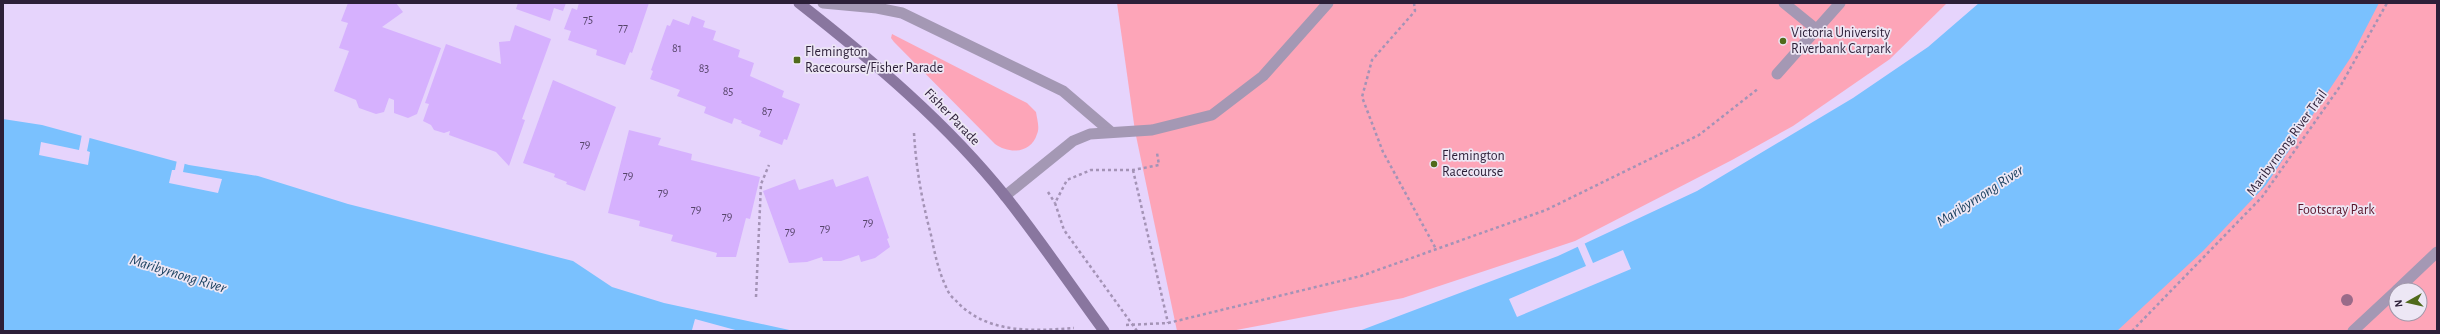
<svg xmlns="http://www.w3.org/2000/svg" width="2440" height="334" font-family="'Alegreya Sans',sans-serif">
<rect width="100%" height="100%" fill="#e6d4fc"/>
<g fill="#fda5b8" fill-rule="evenodd">
<polygon points="1117,3 1947,3 1890,59 1793,126 1732,160 1575,241 1403,298 1231,331 1177,331 1135,131"/>
<path d="M2363 3H2437V331H2098ZM2396 290H2420V314H2396Z"/>
<path d="M892 34 1027 103 1036 112C1037 119 1040 128 1037 134 1031 154 1009 154 995 144L894 42 891 38Z"/>
</g>
<g fill="#7ac1fe">
<polygon points="1979,3 2379,3 2351,57 2266,185 2203,251 2117,331 1359,331 1558,256 1697,191 1853,98 1928,47"/>
<polygon points="3,119 42,125 189,165 258,176 348,204 573,261 612,287 664,303 794,331 3,331"/>
</g>
<g fill="#e6d4fc">
<polygon points="82,134 90,136 87,151 90,152 88,165 39,155 41,142 79,150"/>
<polygon points="177,160 185,162 183,172 222,179 218,193 169,183 172,170 175,170"/>
<polygon points="1584,242 1593,263 1623,250 1631,269 1517,317 1509,299 1586,266 1577,245"/>
<polygon points="695,319 739,331 692,330"/>
</g>
<g fill="#d6b1fe">
<polygon points="348,3 396,3 403,12 382,27 441,48 417,114 408,118 394,113 394,100 389,98 384,112 376,114 359,108 356,100 334,91 349,51 339,48 348,23 341,21"/>
<polygon points="518,3 566,3 563,11 554,8 550,21 516,9"/>
<polygon points="579,3 649,3 632,53 630,52 625,65 596,55 597,50 568,40 571,31 564,29 572,8 577,10"/>
<polygon points="692,16 705,21 703,27 716,31 713,40 740,50 738,57 754,63 750,76 784,91 782,97 800,104 787,140 784,139 782,145 759,136 761,131 741,123 742,121 734,118 732,124 704,113 706,107 677,96 680,90 650,79 653,71 651,70 667,25 670,26 673,19 689,25"/>
<polygon points="515,25 551,39 522,119 525,120 509,166 496,152 449,135 450,131 444,133 434,130 431,125 423,121 429,104 425,103 446,44 501,64 499,42 510,41"/>
<polygon points="553,80 616,107 585,191 566,184 567,182 554,177 555,174 523,163"/>
<polygon points="629,130 661,138 658,145 692,154 691,160 760,177 750,219 746,218 736,257 716,257 717,253 671,241 673,235 639,226 640,221 608,213"/>
<polygon points="868,176 889,238 887,239 890,247 875,258 861,262 859,255 841,261 823,261 822,257 807,262 789,263 763,191 795,179 799,190 833,179 836,187"/>
</g>
<g fill="none" stroke-linecap="round" stroke-linejoin="round">
<g stroke="#a493b6" stroke-width="2.5" stroke-dasharray="3 3" stroke-linecap="butt">
<polyline points="1414,3 1415,11 1372,60 1362,97 1383,152 1436,249"/>
<path d="M914 133C916 168 922 201 931 235 935 255 939 274 949 293 951 297 956 300 959 304 990 334 1034 331 1074 328"/>
<polyline points="1133,170 1168,323"/>
<polyline points="1048,192 1055,203"/>
<polyline points="756,297 761,184 769,165"/>
<polyline points="1126,325 1168,323 1361,276 1546,210 1699,135 1759,88"/>
<polyline points="1137,331 1064,230 1055,203 1067,180 1091,170 1133,170 1159,165 1157,153"/>
<polyline points="2132,331 2262,197 2341,85 2387,3"/>
</g>
<g stroke="#a498b4" stroke-width="11">
<polyline points="823,3 877,8 902,13 1063,91 1111,132"/>
<polyline points="1784,3 1816,29"/>
<polyline points="1777,74 1840,3"/>
<polyline points="1005,196 1073,141 1090,134 1152,130 1212,115 1263,76 1328,3"/>
<polyline points="2397,290 2437,252"/>
<polyline points="2353,331 2396,291"/>
</g>
<path stroke="#89769f" stroke-width="11" d="M799 3C873 61 947 123 1006 197 1040 240 1071 286 1104 331"/>
</g>
<circle fill="#9a6b89" cx="2347" cy="300" r="6"/>
<g fill="#506a1b" stroke="#ede7f5" stroke-width="1.5">
<circle cx="1783" cy="41" r="4"/>
<rect x="793" y="56" width="8" height="8" rx="2"/>
<circle cx="1434" cy="164" r="4"/>
</g>
<g text-anchor="middle" dominant-baseline="central" stroke-width="3.5" stroke-linejoin="round" paint-order="stroke">
<g font-size="12" fill="#56446a">
<text x="588" y="19">75</text>
<text x="623" y="27">77</text>
<text x="677" y="48">81</text>
<text x="704" y="68">83</text>
<text x="728" y="91">85</text>
<text x="767" y="111">87</text>
<text x="585" y="144">79</text>
<text x="628" y="175">79</text>
<text x="663" y="192">79</text>
<text x="696" y="209">79</text>
<text x="727" y="216">79</text>
<text x="868" y="222">79</text>
<text x="825" y="228">79</text>
<text x="790" y="231">79</text>
</g>
<g font-size="14" fill="#2c1f38" stroke="#ede7f5" text-anchor="start">
<text x="1791" y="33">Victoria University<tspan x="1791" dy="16">Riverbank Carpark</tspan></text>
<text x="805" y="52">Flemington<tspan x="805" dy="16">Racecourse/Fisher Parade</tspan></text>
<text x="1442" y="156">Flemington<tspan x="1442" dy="16">Racecourse</tspan></text>
</g>
<g font-size="14" fill="#2c1f38" stroke="#ede7f5">
<text transform="translate(952 117) rotate(46)">Fisher Parade</text>
<text transform="translate(2287 143) rotate(-54)">Maribyrnong River Trail</text>
</g>
<g font-size="14" fill="#5b152b" stroke="#ede7f5">
<text x="2336" y="210">Footscray Park</text>
</g>
<g font-size="15" font-style="italic" fill="#193f5e" stroke="#ede7f5">
<text transform="translate(1980 196) rotate(-33)">Maribyrnong River</text>
<text transform="translate(178 274) rotate(17)">Maribyrnong River</text>
</g>
</g>
<rect width="2440" height="334" fill="none" stroke="#2c1f38" stroke-width="8"/>
<g transform="translate(2408 302) rotate(262)"><circle r="19" fill="#ede7f5" stroke="#a097a9"/>
<path d="M0-3L7 15L0 10L-7 15Z" fill="#506a1b"/>
<text y="-6" font-size="11" font-weight="bold" text-anchor="middle" fill="#2c1f38">N</text>
</g>
</svg>
